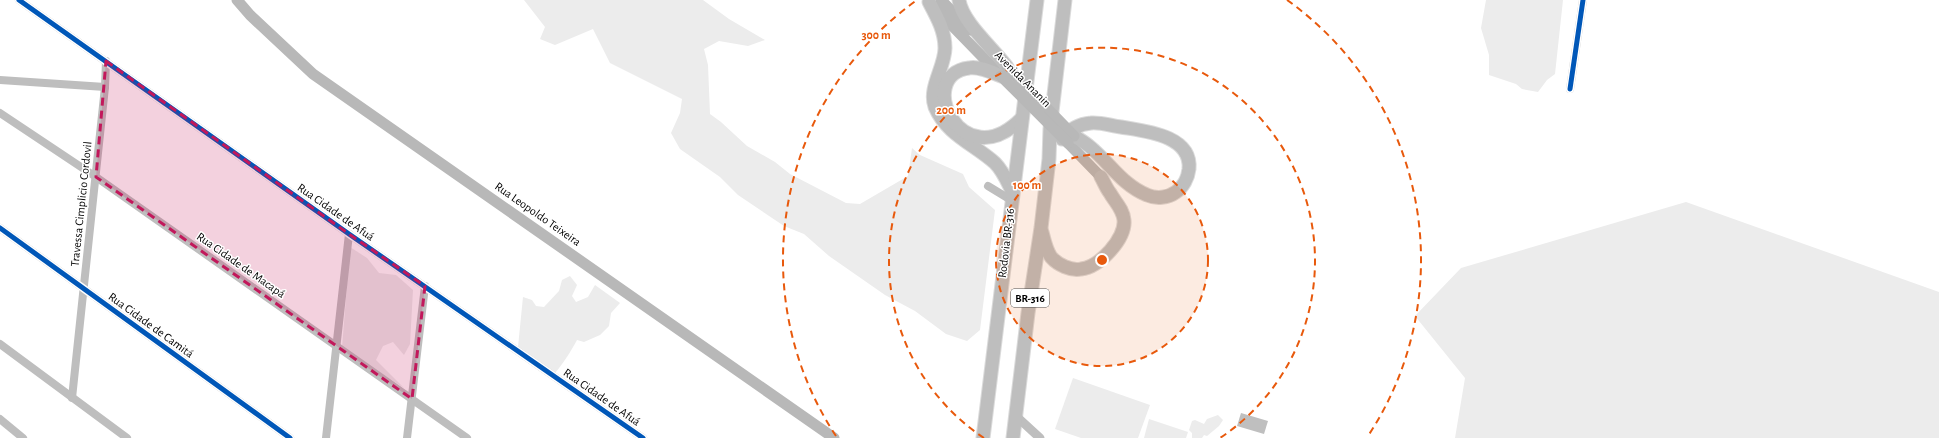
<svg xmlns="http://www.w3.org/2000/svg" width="1939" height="438" font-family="'Alegreya Sans',sans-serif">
<rect width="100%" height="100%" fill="#fff"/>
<g fill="#ececec">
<polygon points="524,0 703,0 729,19 765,40 748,46 719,41 704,49 708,65 710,114 721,122 747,146 775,162 790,174 846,203 860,204 908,176 912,148 920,155 963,174 969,187 995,210 980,330 967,341 946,334 915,311 885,295 829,256 804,234 784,226 738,195 720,177 680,149 671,133 680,113 682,99 610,63 593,29 555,45 540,39 545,27"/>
<polygon points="1486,0 1563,0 1555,74 1547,80 1538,92 1522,89 1516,84 1489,75 1489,55 1481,28"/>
<polygon points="1686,202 1939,292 1939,438 1455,438 1465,378 1415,316 1461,268"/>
<polygon points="350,247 367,258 379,273 396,275 413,290 410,344 404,355 393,342 383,346 376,360 404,388 342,348"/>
<path d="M570 276 577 285 572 296 576 302 588 297 595 285 620 303 611 313 609 326 600 335 584 342 577 340C571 351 563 364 555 373L518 347 523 297 532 300 536 306 544 307 559 291 562 280Z"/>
<polygon points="1073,378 1150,405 1138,438 1081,438 1055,429"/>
<polygon points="1218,415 1223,420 1219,426 1207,436 1204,435 1202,438 1192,438 1192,433 1189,430 1192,421 1195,420 1204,424 1207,419"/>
<polygon points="1149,419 1188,432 1186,438 1144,438"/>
</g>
<polygon fill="#bfbfbf" points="1241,413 1268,421 1264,434 1237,426"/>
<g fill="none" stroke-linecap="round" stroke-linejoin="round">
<defs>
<g id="trunk">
<path d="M959 0C962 22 993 48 1007 67"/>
<path d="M929 2C937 17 945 31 945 48 945 67 928 88 935 107 947 135 974 144 995 163 1003 171 1007 181 1012 191"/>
<path d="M1001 76C991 72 979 66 969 68 913 75 962 180 1022 118"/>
<path d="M1062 139C1069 130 1079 124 1091 123 1100 122 1112 126 1121 127 1144 131 1192 135 1189 169 1188 178 1183 187 1176 192 1168 198 1156 199 1147 195 1122 185 1109 162 1089 146 1084 142 1079 139 1074 136"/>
<path d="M1042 232C1044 240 1046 250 1051 257 1058 265 1071 271 1081 269 1100 267 1126 238 1124 220 1123 209 1115 202 1110 193 1106 188 1104 182 1101 177"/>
<polyline points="983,438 1037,0"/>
<polyline points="1013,438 1028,313 1041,228 1049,159 1050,129 1065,0"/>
</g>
</defs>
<use href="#trunk" stroke="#dbdbdb" stroke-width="15"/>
<g stroke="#bebebe" stroke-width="8">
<polyline points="19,0 349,234 643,438"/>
<polyline points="0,80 105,87"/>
<polyline points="1570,89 1583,0"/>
<polyline points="0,113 96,177 467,438"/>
<polyline points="988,186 1011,200"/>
<polyline points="0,228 290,438"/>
<polyline points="0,344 127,438"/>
<polyline points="72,398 105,87 106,61"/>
<polyline points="0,419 23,438"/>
<polyline points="326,438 349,234"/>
<polyline points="407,438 425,286"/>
</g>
<polyline stroke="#bebebe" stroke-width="9" points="1016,416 1040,438"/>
<g stroke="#b8b8b8" stroke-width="11">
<polyline points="237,0 250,15 313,74 834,438"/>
<polyline points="941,0 970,30"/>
<polyline points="934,7 1000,75"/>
<polyline points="1068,143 1101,177"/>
</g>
<use href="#trunk" stroke="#bebebe" stroke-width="13"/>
<g stroke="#b8b8b8" stroke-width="11">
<polyline points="1007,67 1074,136"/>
<polyline points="1001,76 1068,143"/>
</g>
<defs>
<g id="cycleway">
<polyline points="19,0 349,234 643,438"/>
<polyline points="1570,89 1583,0"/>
<polyline points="0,228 290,438"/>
</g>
</defs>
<use href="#cycleway" stroke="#fff" stroke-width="8"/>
<use href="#cycleway" stroke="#0057b8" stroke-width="5"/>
</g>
<path fill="#c2185b" fill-opacity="0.2" stroke="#c2185b" stroke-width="3" stroke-dasharray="8 5" stroke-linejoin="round" d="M106 61 349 234 425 286 412 399 96 177Z"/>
<circle cx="1102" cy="260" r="106" fill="#e8590c" fill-opacity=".12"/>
<g fill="none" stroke="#e8590c" stroke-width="2" stroke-dasharray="7 5">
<circle cx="1102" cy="260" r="106"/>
<path d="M984 438A213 213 0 1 1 1220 438"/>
<path d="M836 436A319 319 0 0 1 917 0M1287 0A319 319 0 0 1 1368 436"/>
</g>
<g text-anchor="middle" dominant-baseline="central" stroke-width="3" stroke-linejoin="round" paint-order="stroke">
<rect fill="#fff" stroke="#4c4c4c" stroke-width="1" x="1011" y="289" width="38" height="18" rx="3"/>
<g font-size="11" font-weight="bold" fill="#000">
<text x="1030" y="298">BR-316</text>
</g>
<g font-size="12" fill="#000" stroke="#fff">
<text transform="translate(1023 79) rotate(45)">Avenida Ananin</text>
<text transform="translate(81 204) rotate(-84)">Travessa Cimplicio Cordovil</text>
<text transform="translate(336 212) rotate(35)">Rua Cidade de Afuá</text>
<text transform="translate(538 214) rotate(35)">Rua Leopoldo Teixeira</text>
<text transform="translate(1006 243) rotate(-83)">Rodovia BR-316</text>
<text transform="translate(241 265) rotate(35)">Rua Cidade de Macapá</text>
<text transform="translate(151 325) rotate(36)">Rua Cidade de Camitá</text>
<text transform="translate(602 397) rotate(35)">Rua Cidade de Afuá</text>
</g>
</g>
<circle cx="1102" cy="260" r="6" fill="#e8590c" stroke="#fff" stroke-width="2"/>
<g font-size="12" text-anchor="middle" font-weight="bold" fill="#e8590c" stroke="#fff" stroke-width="3" stroke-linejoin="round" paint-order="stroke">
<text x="876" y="39">300 m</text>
<text x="951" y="114">200 m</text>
<text x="1027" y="189">100 m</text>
</g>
</svg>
